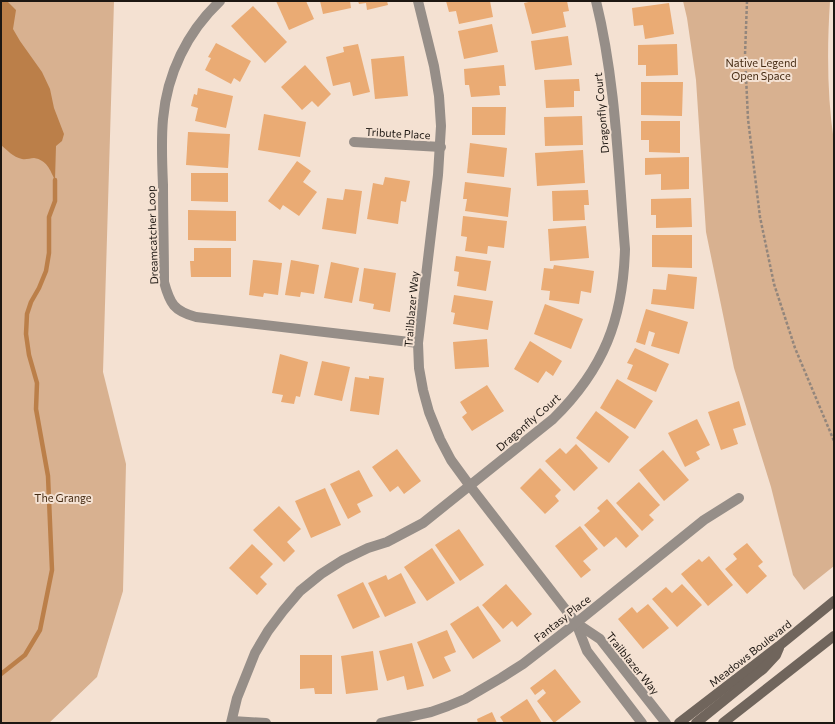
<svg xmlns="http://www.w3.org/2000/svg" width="835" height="724" font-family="Commissioner,sans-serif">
<rect width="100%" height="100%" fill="#f4e1d2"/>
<g fill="#d8b190">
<polygon points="1,1 114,1 103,372 126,464 123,591 97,677 49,723 1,723"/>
<path d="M683 1H830C827 48 827 96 834 142V566L804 590 793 575 771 487 734 368 706 232 696 80 687 18Z"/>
</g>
<path fill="#bb7f49" d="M1 1H7L16 10 13 29 20 41 42 72 50 89 54 108 64 134 62 141 56 146 55 180C50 170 47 160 34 158 30 158 26 160 22 159 13 157 7 150 1 145Z"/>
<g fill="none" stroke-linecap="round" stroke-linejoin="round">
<polyline stroke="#bb7f49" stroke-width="4.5" points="1,674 25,655 40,630 52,570 48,476 36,409 37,383 29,355 26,334 27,314 31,302 39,288 46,271 49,253 49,217 55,201 55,180"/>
</g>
<g fill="#eaab74">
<polygon points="276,1 306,1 314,19 289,30"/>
<polygon points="320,1 350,1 351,8 323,14"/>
<polygon points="358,1 387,1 388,5 367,10 366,3 359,4"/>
<polygon points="446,1 490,1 493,17 459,24 456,11 449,12"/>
<polygon points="533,1 567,1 569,11 563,12 566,27 532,34 524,3"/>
<polygon points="669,3 674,34 645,39 643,25 634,26 632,8"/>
<polygon points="253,6 287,42 265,63 231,26"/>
<polygon points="492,24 498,52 464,59 458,31"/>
<polygon points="568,36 572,65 535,70 531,41"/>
<polygon points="216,43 251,61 240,82 234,78 231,84 205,70 211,58 208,57"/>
<polygon points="358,44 370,92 353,96 350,82 333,86 326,57 344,52 343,47"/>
<polygon points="677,44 678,75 646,76 646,65 638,65 638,45"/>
<polygon points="404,56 408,96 375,99 371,59"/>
<polygon points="305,65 331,94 318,107 312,101 302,110 281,87"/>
<polygon points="504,65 506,86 499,86 500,95 471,97 469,85 465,85 464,69"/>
<polygon points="579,79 580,91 574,91 574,107 546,108 544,80"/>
<polygon points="641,82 683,82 682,116 641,115"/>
<polygon points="198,88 233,96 226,128 195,121 198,108 191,106 194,94 197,95"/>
<polygon points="472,107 506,107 505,135 472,135"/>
<polygon points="264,114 306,122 300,157 258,150"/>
<polygon points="582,116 583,145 545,146 544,117"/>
<polygon points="641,121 680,121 680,153 649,152 649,140 641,140"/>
<polygon points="188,132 230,134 228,168 186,165"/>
<polygon points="470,143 507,148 504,177 467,173"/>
<polygon points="583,150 585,183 537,186 535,153"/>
<polygon points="689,157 689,189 661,190 661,174 645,175 645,158"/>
<polygon points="297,161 311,171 303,182 317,192 299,216 283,205 280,210 268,201"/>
<polygon points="191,173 228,173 228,202 191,201"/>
<polygon points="385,177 410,181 406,202 401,201 398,224 367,219 373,183 383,185"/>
<polygon points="465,182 511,188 508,217 465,211 467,199 463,199"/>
<polygon points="345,189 362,191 356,234 322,229 327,198 343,200"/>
<polygon points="588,190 589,205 584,205 585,220 553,221 552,191"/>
<polygon points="691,198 692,227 656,228 656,215 651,215 651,199"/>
<polygon points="188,210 236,211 236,241 188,240"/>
<polygon points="463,216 507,221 504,248 488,246 487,254 465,251 467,237 461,236"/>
<polygon points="586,226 589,258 550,261 548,229"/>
<polygon points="652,235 692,235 692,268 652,267"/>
<polygon points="194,248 231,248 231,277 191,277 190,261 194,261"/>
<polygon points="456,256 491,261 486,291 457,286 459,272 454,271"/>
<polygon points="253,260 282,263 278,295 264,293 263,297 249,295"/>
<polygon points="291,260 319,265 314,294 301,292 300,297 285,295"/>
<polygon points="331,262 359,268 352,303 324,298"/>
<polygon points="554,265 594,271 591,293 581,291 579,304 549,300 550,291 541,290 544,268 553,269"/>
<polygon points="364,268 396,273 390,312 373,309 374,304 359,301"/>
<polygon points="668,274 697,277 694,309 651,304 653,289 666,290"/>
<polygon points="454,295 493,301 488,330 453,324 455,313 451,312"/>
<polygon points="545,304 583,319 571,349 534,334"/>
<polygon points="646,309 688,322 679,354 651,346 655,333 649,331 645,345 636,342"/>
<polygon points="487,339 489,367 455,369 453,342"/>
<polygon points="530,341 562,361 553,376 546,371 538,383 514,369"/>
<polygon points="635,348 669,364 656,392 627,379 633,365 627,363"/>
<polygon points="280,354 308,362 300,397 296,396 294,404 281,402 283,395 272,393"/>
<polygon points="322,361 350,367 342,401 314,395"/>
<polygon points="369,376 384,378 379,415 350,411 355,377 369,379"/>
<polygon points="617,379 653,401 635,429 600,408"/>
<polygon points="487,385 504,411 472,431 462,417 467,413 460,402"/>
<polygon points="739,401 746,425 733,429 738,444 721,450 708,412"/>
<polygon points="596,411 629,437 609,463 576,438"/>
<polygon points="697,419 710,445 696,452 700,459 685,467 668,433"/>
<polygon points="576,444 598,468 574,491 545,461 560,448 566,454"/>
<polygon points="397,449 421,481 404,494 398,486 390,492 372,467"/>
<polygon points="663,450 689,480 664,501 639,470"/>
<polygon points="540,468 561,490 555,496 559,501 545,514 520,488"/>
<polygon points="359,470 373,496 357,504 361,512 348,519 330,484"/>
<polygon points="639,482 660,505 649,515 654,520 642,531 616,503"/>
<polygon points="325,488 341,525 311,538 295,501"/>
<polygon points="607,499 639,536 626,548 616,537 604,547 584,525 600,511 597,508"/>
<polygon points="279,506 301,529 287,542 295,551 284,562 253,530"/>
<polygon points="580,526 598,549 583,561 591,570 581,578 555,546"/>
<polygon points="459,529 484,565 460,581 435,545"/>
<polygon points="747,543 763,562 758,566 767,576 747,594 725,569 737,559 733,554"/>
<polygon points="252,544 273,564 260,577 267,584 257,595 229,568"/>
<polygon points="432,548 455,583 427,601 404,567"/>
<polygon points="709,556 733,585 708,606 681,574 699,559 702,562"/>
<polygon points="401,573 416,603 385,617 368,583 386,575 388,580"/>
<polygon points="363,582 380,617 353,629 337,595"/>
<polygon points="506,584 532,614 517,627 512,621 503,629 482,605"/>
<polygon points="682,584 702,605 677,627 652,599 666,587 672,593"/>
<polygon points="648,604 669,628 643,649 618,619 632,607 637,613"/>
<polygon points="478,606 501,641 473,659 450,624"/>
<polygon points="447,630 456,652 444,657 451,671 433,679 417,642"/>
<polygon points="412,643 424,686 407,690 404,676 387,681 379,651"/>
<polygon points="373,651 378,690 346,694 341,656"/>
<polygon points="300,655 332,655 332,694 315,694 314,688 300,689"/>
<polygon points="555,669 581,702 554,723 537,701 546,693 543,689 535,695 530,688"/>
<polygon points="527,699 542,723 504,723 500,717"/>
<polygon points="492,712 497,723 478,723 477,719"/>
</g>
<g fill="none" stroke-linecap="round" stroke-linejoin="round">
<polyline stroke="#93867c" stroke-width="2.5" stroke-dasharray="3 2" stroke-linecap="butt" points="747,1 745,55 748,119 760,217 774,284 795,348 834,441"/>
<g stroke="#968e88" stroke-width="10">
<path d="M220 1C187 32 167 74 163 119 161 141 162 163 163 185 163 218 164 250 164 282 170 304 174 311 196 317L418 343"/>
<polyline points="418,1 434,66 439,96 441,126 438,175 418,343 419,368 423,390 429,412 440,439 451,460 470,486 576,623 587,651 642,723"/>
<polyline points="354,142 441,147"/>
<polyline points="576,623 600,639 666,723"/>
<polyline points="232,721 266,723"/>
<path d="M231 723 237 698 255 653 268 631 283 611 300 591 321 574 343 560 368 548 387 542 423 523 553 419C604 369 623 319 625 249 618 166 616 82 596 1"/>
<polyline points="381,723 431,712 448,706 465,699 501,678 523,664 576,623 704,520 739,498"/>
</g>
<g stroke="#70655c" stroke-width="10">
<polyline points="679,723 779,646 834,601"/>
<polyline points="696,723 763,669 776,655 779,648"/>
<polyline points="723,723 834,636"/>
</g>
</g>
<g text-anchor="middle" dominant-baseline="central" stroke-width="4" stroke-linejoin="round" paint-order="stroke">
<g font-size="11" fill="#452b13" stroke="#f4e1d2">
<text x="761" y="62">Native Legend<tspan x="761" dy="13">Open Space</tspan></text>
<text x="63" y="497">The Grange</text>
</g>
<g font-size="11" fill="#1d1712" stroke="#f4e1d2">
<text transform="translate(601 113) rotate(-95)">Dragonfly Court</text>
<text transform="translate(398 133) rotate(3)">Tribute Place</text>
<text transform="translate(152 235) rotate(-92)">Dreamcatcher Loop</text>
<text transform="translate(411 309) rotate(-85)">Trailblazer Way</text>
<text transform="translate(528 422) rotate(-41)">Dragonfly Court</text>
<text transform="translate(562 618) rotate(-38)">Fantasy Place</text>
<text transform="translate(750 653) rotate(-38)">Meadows Boulevard</text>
<text transform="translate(633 663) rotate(51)">Trailblazer Way</text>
</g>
</g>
<rect width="835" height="724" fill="none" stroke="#1d1712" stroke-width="4"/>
</svg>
